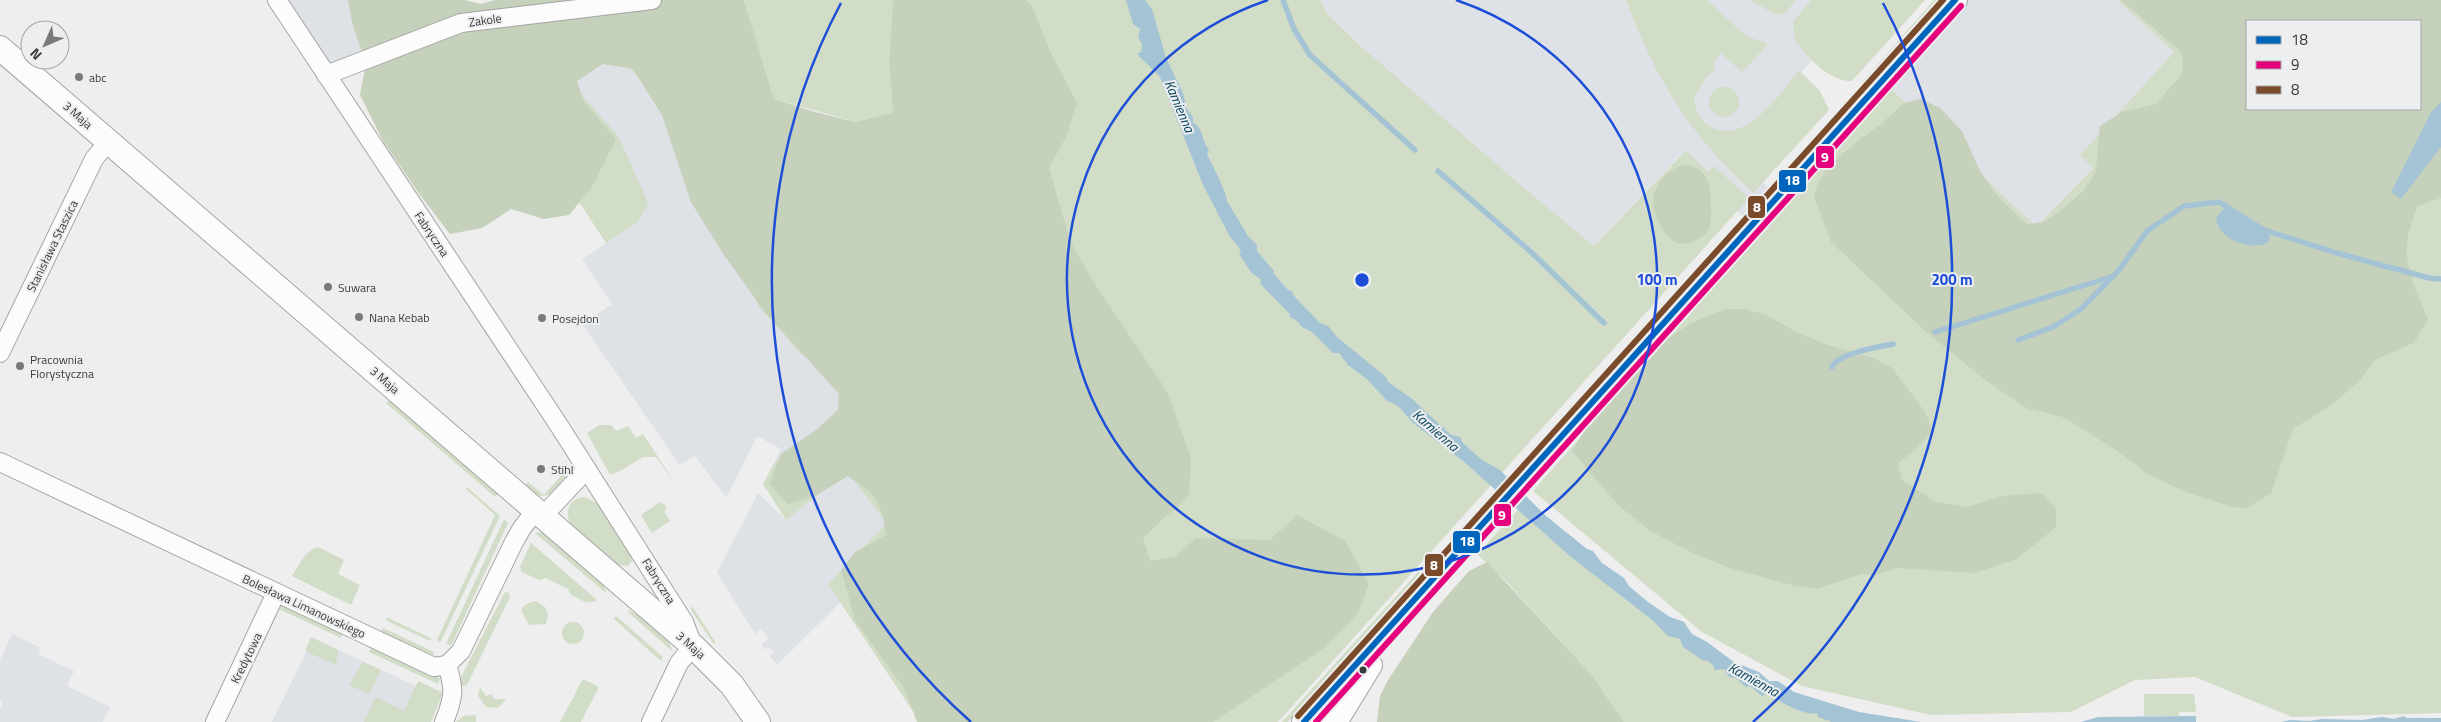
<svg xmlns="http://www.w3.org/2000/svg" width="2441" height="722" font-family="'Titillium Web',sans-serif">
<rect width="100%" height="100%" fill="#eee"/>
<g fill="#dee1e5">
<polygon points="280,0 457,0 327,72"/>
<polygon points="1321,0 1866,0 1730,152 1802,219 1776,248 1704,180 1685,150 1594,246 1462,139 1327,14"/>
<polygon points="1968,0 2117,0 2174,52 2080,155 2093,167 2036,227 1890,88"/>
<polygon points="612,47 672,118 826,364 851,400 790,457 776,460 781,449 757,436 726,498 695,456 680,465 582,324 612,304 582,259 637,223 572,84"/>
<polygon points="847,472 887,523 829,584 841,602 777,665 770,656 774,653 769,647 765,650 761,644 769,639 761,629 755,634 717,573 758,493 786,520"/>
<polygon points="12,634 41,648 38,654 74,671 67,686 110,707 103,722 0,722 0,710 3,703 0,700 0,660"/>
<polygon points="313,638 416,686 399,722 272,722"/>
</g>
<g fill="#d1ddc6" fill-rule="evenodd">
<polygon points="659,0 739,211 918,196 908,0 1321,0 1327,14 1364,49 1525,189 1594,246 1686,150 1708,172 1714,166 1749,198 1278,722 920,722 828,584 887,523 847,472 786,520 763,484 776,460 790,457 851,399 826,364 800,353 759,307 672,118 612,47 572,84 619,137 648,203 637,223 606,243 461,23"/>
<polygon points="744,0 893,0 889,63 893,112 856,122 774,99"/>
<path d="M1626 0H1707L1746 36 1768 44 1742 72 1721 53 1713 62 1715 70 1706 78 1694 97C1695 109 1698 119 1709 126 1743 148 1782 92 1799 70L1820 91 1829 110 1753 193C1689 133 1657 82 1626 0Z"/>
<polygon points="1751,0 1796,0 1785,13 1776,15"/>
<path d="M1811 0H1925L1852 81C1829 82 1809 58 1795 41L1793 22Z"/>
<polygon points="1934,0 1943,0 1876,75 1863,81"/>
<path d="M2117 0H2441V713L2292 717 2195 677 2135 680 2071 712 1931 715 1802 686 1702 632 1533 491 1890 88 2036 227 2093 168 2080 155 2174 52ZM2247 21H2420V109H2247Z"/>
<circle cx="1724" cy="102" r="15"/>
<polygon points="389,400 498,494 495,497 386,403"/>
<polygon points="599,425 611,425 616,431 628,426 636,438 643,434 677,486 656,457 643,457 622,470 610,475 587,433"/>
<path d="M575 460C576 471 553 497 542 496 535 496 530 489 525 485L528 482 544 495Z"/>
<polygon points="467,487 500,516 440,643 437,640 495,515 466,489"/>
<path d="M585 497 598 504 631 555 632 561 628 566 618 565 571 524C563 511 570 498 585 497Z"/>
<polygon points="660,502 666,506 665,513 670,521 652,533 641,515"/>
<polygon points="1520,508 1760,688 1857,722 1624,722 1591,674 1506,581 1477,554"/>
<polygon points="504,519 508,523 451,646 446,644"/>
<polygon points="540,532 544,533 603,584 607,594 535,533"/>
<path d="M531 543 597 600C588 606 579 599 570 594L568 589 545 578 539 580 522 572 520 567Z"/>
<path d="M318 547 344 560 338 574 360 585 351 605 292 576C299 566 305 550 318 547Z"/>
<polygon points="1418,572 1422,575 1288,722 1282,722"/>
<polygon points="505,592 509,593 510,597 467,685 461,686 459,681"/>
<polygon points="536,601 545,607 548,615 546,624 529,625 521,610 526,604"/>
<polygon points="281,605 342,633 341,638 279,609"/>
<polygon points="692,606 716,643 713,643 691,610"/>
<path d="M627 611C638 611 672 639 672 651Z"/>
<polygon points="616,616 663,657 661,661 614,619"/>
<polygon points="386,617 431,638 430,641 387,621"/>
<circle cx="573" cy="633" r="11"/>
<polygon points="383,628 434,652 433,655 381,632"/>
<polygon points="311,637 338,650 336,665 305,651"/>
<polygon points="372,646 437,676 440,679 438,684 369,652"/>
<polygon points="363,662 381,670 369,694 349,685"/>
<polygon points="583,679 599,687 581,722 560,722"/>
<polygon points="418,681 443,693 431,722 364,722 376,697 404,711"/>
<polygon points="480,687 486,696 492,694 493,699 506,699 498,708 486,707 478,696"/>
<polygon points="2144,694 2194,694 2196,712 2179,712 2179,716 2144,716"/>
<polygon points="476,715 476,722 456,722 464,716"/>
</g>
<g fill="#c5d1ba" fill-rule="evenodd">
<path d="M348 0H465L481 4 495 0H744L774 99 815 112 856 122 893 112 889 63 893 0H1026L1033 8 1050 51 1077 103 1066 137 1049 168 1070 241 1093 281 1168 393 1191 458 1189 495 1143 538 1150 561 1176 556 1196 538 1270 540 1297 515 1345 541 1369 584 1358 613 1324 648 1213 722H917L905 690 855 620 841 570 855 552 886 535C881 500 876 495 848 476L815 496 788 504 769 484 781 454 816 430 838 410 839 394 764 311 722 252 691 202 662 115 633 69 603 64 577 81 584 102 616 139 592 187 569 215 544 219 511 209 482 228 450 234 420 195 383 141 360 95 366 63 352 23Z"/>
<path d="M2121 0H2441V198L2417 206C2414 216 2410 226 2408 236 2402 264 2417 294 2428 319L2414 343 2376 359 2360 380 2334 403 2293 429 2271 493 2247 508 2232 507 2186 492 2146 473 2116 450 2063 417 2026 408 1984 379 1923 329 1831 242 1814 197 1818 183 1829 166 1856 142 1880 125 1904 103 1921 99 1940 108 1962 131 1980 171 1998 197 2027 224 2044 222 2064 208 2083 191 2093 177 2096 169 2100 126 2122 112 2156 104 2182 74 2183 57 2180 51ZM2247 21H2420V109H2247Z"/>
<path d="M1685 164C1710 170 1711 186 1711 209 1711 217 1712 228 1705 234 1697 243 1688 243 1677 244 1646 219 1643 179 1685 164Z"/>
<path d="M1727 309H1745L1766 315 1798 333 1825 344 1873 358 1892 368 1925 412 1933 431 1915 450 1898 463 1902 480 1936 502 1967 507 2003 496 2041 493 2056 507V527L2017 559 1974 573 1898 568 1875 575 1861 574 1817 589 1795 586 1730 568 1693 553 1652 532 1618 505 1572 451C1604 396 1663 325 1727 309Z"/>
<polygon points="1487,562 1591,674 1624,722 1377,722 1380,696 1388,680 1433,612 1469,571"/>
</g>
<g fill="#a4c4d6">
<path d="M1126 0H1145L1152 9 1166 58 1183 93 1187 109 1193 117V123C1204 127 1201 142 1209 149L1207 155C1211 161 1228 196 1227 201L1248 236 1257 245V251L1274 271 1273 273 1288 290 1292 291 1294 296 1320 323 1328 326 1337 337 1386 377 1388 382 1411 398 1451 435 1460 437 1463 443 1482 460 1500 470 1545 515 1587 549 1593 551 1602 563 1624 578 1629 586 1648 602 1670 617 1684 622 1692 634 1707 642 1734 662 1759 672 1769 681H1778L1794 692 1859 712 1921 722H1832L1818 717 1817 713C1806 717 1777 701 1768 693L1762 696 1750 686 1746 687 1736 678 1729 677 1724 669 1714 670V666L1707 660 1704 661 1683 647 1680 639 1668 636 1651 619 1571 557 1463 461 1413 423 1398 406 1386 400 1367 379 1348 365 1339 353H1333L1312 332 1302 327 1297 321 1289 316 1290 314C1279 304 1271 294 1260 284L1261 280 1251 272 1239 254 1241 253 1239 247 1230 237 1203 185 1160 77 1137 54 1141 52 1142 44 1138 37 1140 29 1133 24Z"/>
<polygon points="2441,102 2441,147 2401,199 2391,192 2431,112"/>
<path d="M2226 206 2269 231V242C2251 252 2218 240 2216 218Z"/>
<polygon points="2196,716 2196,722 2081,722 2098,717"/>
<polygon points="2403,716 2407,718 2441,718 2441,722 2281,722 2290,720 2308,721 2323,719 2362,720 2382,717 2394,719"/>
</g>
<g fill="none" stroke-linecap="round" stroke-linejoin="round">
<g stroke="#a4c4d6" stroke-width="5.5">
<polyline points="1283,0 1294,29 1310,55 1415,150"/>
<polyline points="1438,171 1531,252 1604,323"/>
<polyline points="1935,332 2114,276"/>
<polyline points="2018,340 2053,327 2081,309 2119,270 2147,231 2184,206 2219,202 2264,230 2337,253 2429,278 2441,279"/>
<path d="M1832 367C1839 353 1878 347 1893 344"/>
</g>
<defs>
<g id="street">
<polyline points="277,0 558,424 684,622 693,646 679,663 651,722"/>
<polyline points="326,75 461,23 652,0"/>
<polyline points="0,353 94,159 108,142"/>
<polyline points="0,462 434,667 447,665 461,651 514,542 522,528 536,510"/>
<polyline points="543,516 587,469"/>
<polyline points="215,722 276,593"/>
<path d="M444 722C454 697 455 690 447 665"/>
</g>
<g id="secondary">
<polyline points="0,48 693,646 732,685 758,722"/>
<polyline points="1304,722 1955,0"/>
<polyline points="1335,722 1370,665"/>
</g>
</defs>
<use href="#street" stroke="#a4a4a4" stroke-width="20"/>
<use href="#secondary" stroke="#a4a4a4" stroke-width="26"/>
<use href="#street" stroke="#fcfcfc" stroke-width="18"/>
<use href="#secondary" stroke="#fcfcfc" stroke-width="24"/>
<defs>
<polyline id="bus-1" points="1304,722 1955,0"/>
<polyline id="bus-2" points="1316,722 1961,6"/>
<polyline id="bus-3" points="1298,716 1943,0"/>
</defs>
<use href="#bus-1" stroke="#edeeef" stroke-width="10"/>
<use href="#bus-2" stroke="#edeeef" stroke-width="10"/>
<use href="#bus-3" stroke="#edeeef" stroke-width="10"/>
<use href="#bus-1" stroke="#0065bd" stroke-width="6"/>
<use href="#bus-2" stroke="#e5007d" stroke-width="6"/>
<use href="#bus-3" stroke="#7a4b2a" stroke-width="6"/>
</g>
<g fill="none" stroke="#1d4ed8" stroke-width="2.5">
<path d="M1456 0A295 295 0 1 1 1268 0"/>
<path d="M971 722A590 590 0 0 1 841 3M1883 3A590 590 0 0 1 1753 722"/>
</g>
<g fill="#787979" stroke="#edeeef" stroke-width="2">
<circle cx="79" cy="77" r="5"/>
<circle cx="328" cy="287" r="5"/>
<circle cx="359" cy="317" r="5"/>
<circle cx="542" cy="318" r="5"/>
<circle cx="20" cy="366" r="5"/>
<circle cx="541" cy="469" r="5"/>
</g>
<circle fill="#393a3a" stroke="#edeeef" stroke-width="2" cx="1363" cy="670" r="4.5"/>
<g text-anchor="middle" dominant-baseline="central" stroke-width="4" stroke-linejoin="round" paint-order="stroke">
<g font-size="12" fill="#393a3a" stroke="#edeeef">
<text transform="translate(485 20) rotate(-8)">Zakole</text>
<text transform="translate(78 115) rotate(41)">3 Maja</text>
<text transform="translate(432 234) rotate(56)">Fabryczna</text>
<text transform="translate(52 246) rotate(-64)">Stanisława Staszica</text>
<text transform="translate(385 380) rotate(41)">3 Maja</text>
<text transform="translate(659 581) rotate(58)">Fabryczna</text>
<text transform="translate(304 606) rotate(25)">Bolesława Limanowskiego</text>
<text transform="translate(691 645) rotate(42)">3 Maja</text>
<text transform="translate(246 658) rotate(-64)">Kredytowa</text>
</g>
<g font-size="12" fill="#393a3a" stroke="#edeeef" text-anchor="start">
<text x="89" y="77">abc</text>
<text x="338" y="287">Suwara</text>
<text x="369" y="317">Nana Kebab</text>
<text x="552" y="318">Posejdon</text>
<text x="30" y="359">Pracownia<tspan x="30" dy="14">Florystyczna</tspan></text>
<text x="551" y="469">Stihl</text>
</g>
<g font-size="14" font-style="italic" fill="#003f59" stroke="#edeeef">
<text transform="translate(1180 106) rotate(67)">Kamienna</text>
<text transform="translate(1436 430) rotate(41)">Kamienna</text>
<text transform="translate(1754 679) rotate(29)">Kamienna</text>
</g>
</g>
<circle cx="1362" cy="280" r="8" fill="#1d4ed8" stroke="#edeeef" stroke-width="2.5"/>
<g font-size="15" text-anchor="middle" font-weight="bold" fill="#1d4ed8" stroke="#edeeef" stroke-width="4" stroke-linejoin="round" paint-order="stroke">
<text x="1657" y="285">100 m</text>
<text x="1952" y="285">200 m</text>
</g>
<g stroke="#edeeef" stroke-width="2">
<rect x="1815" y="145" width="20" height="24" rx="5" fill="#e5007d"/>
<rect x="1778" y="169" width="29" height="24" rx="5" fill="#0065bd"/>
<rect x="1747" y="195" width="19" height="24" rx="5" fill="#7a4b2a"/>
<rect x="1493" y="503" width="19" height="24" rx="5" fill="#e5007d"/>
<rect x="1452" y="530" width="29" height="24" rx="5" fill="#0065bd"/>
<rect x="1424" y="553" width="20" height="24" rx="5" fill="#7a4b2a"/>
</g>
<g font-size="14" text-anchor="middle" font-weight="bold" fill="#fff">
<text x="1825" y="162">9</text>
<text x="1792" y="185">18</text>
<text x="1757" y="212">8</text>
<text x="1502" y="520">9</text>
<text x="1467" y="546">18</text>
<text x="1434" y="570">8</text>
</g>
<rect x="2246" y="20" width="175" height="90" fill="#edeeef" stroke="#a5a6a7"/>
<rect x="2256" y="36" width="25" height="8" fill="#0065bd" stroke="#a5a6a7"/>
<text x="2291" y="45" font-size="15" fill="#393a3a">18</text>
<rect x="2256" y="61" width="25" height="8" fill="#e5007d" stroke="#a5a6a7"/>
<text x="2291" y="70" font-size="15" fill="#393a3a">9</text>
<rect x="2256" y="86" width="25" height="8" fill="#7a4b2a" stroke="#a5a6a7"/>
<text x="2291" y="95" font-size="15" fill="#393a3a">8</text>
<g transform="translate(45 45) rotate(225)"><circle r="24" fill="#edeeef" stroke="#a5a6a7"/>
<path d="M0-4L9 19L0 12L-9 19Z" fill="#787979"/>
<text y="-8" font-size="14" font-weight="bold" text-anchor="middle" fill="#393a3a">N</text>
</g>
</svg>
